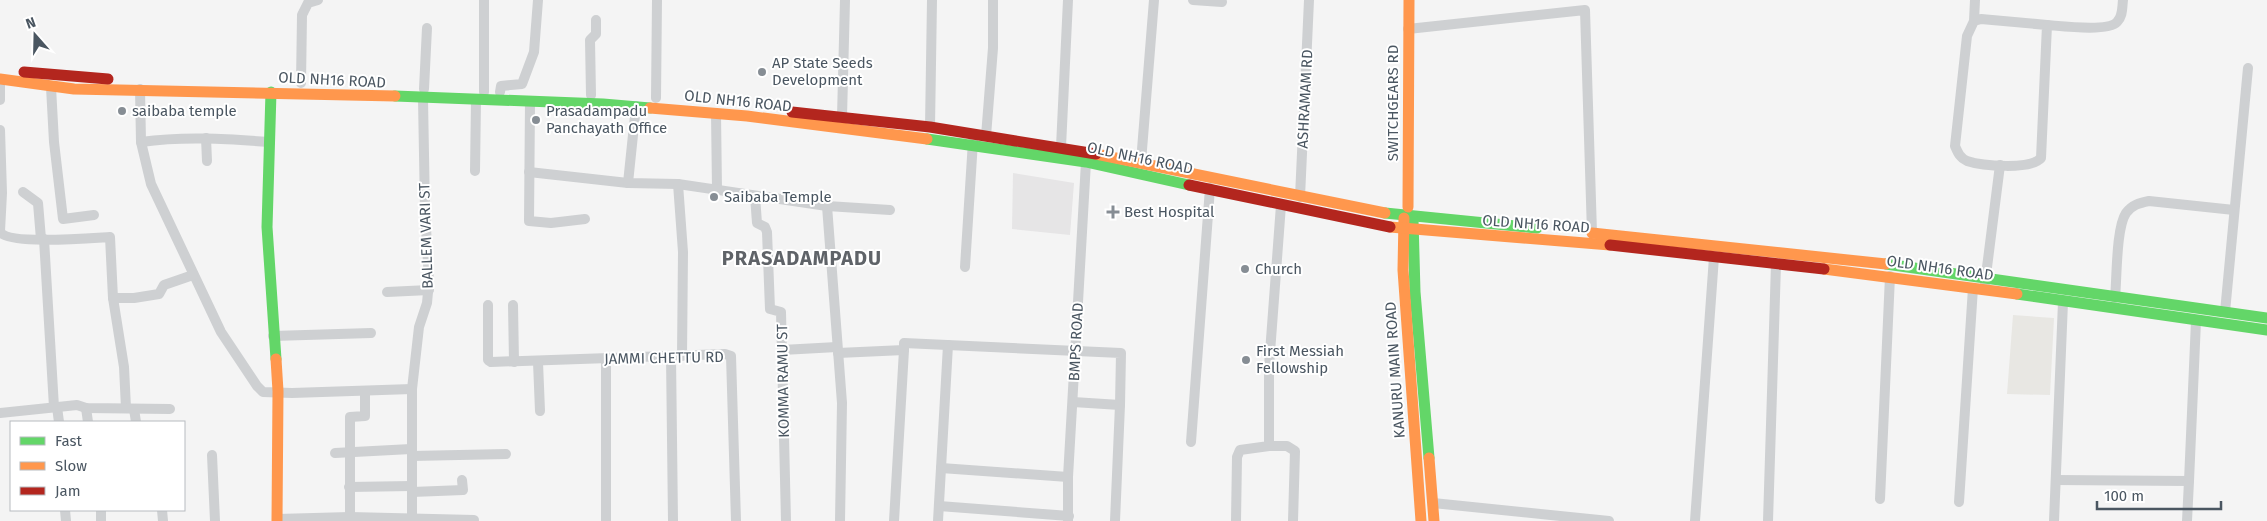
<svg xmlns="http://www.w3.org/2000/svg" width="2267" height="521" font-family="'Fira Sans',sans-serif">
<rect width="100%" height="100%" fill="#f4f4f4"/>
<polygon fill="#e8e7e3" points="2013,315 2054,318 2050,395 2007,394"/>
<polygon fill="#e6e5e6" points="1013,173 1074,183 1070,235 1012,229"/>
<g fill="none" stroke-linecap="round" stroke-linejoin="round">
<g stroke="#ced0d2" stroke-width="10">
<polyline points="484,0 484,92"/>
<polyline points="1193,0 1222,2"/>
<path d="M1974 21 1981 19 2047 25 2041 158C2031 170 1982 166 1967 161 1960 158 1958 153 1955 146L1967 36 1974 21 1975 0"/>
<path d="M2047 25C2061 26 2108 32 2117 22 2123 16 2122 8 2123 0"/>
<polyline points="1408,29 1585,10 1592,233"/>
<polyline points="301,83 302,15 308,3 318,0"/>
<polyline points="51,87 54,142 63,219 94,215"/>
<polyline points="140,89 141,142 151,184 221,332 257,386 263,392 292,393 412,389"/>
<polyline points="424,89 427,28"/>
<polyline points="500,92 501,86 522,84 534,52 538,0"/>
<polyline points="591,95 590,40 596,34 596,20"/>
<polyline points="656,98 657,0"/>
<polyline points="0,100 0,79"/>
<polyline points="530,102 529,221 551,223 585,219"/>
<polyline points="716,113 717,190"/>
<polyline points="842,117 845,0"/>
<polyline points="930,127 932,0"/>
<polyline points="0,130 2,193 0,231"/>
<polyline points="986,136 993,48 993,0"/>
<polyline points="206,138 207,161"/>
<path d="M141 142C185 136 227 139 270 142"/>
<polyline points="1061,147 1068,0"/>
<polyline points="1141,162 1154,0"/>
<polyline points="475,171 476,100"/>
<polyline points="529,172 628,183 678,184 827,206 890,210"/>
<polyline points="628,183 636,106"/>
<polyline points="678,184 683,252 682,356"/>
<polyline points="23,192 38,203 41,239"/>
<polyline points="755,196 757,223 765,227 767,232 770,309 781,312 786,521"/>
<polyline points="1300,197 1309,0"/>
<polyline points="827,206 842,403 840,521"/>
<path d="M0 232C9 245 92 238 110 237L113 298 124 367 126 408"/>
<polyline points="44,239 54,407"/>
<polyline points="965,267 973,141"/>
<polyline points="1985,283 2000,165"/>
<polyline points="387,292 429,290"/>
<polyline points="113,298 134,298 159,294 164,285 193,275"/>
<path d="M2115 298C2117 278 2116 228 2126 213 2132 205 2139 203 2149 201L2234 210"/>
<polyline points="488,305 488,360 491,362 725,354 731,356 736,521"/>
<polyline points="513,305 514,362"/>
<polyline points="2225,312 2248,68"/>
<polyline points="273,336 371,333"/>
<polyline points="782,350 837,347"/>
<polyline points="838,353 904,350 904,343 1121,353 1120,405"/>
<polyline points="671,356 673,521"/>
<polyline points="606,359 606,521"/>
<polyline points="538,362 540,411"/>
<polyline points="1073,402 1120,405 1115,521"/>
<polyline points="57,407 59,422"/>
<polyline points="86,408 88,422"/>
<polyline points="134,409 136,422"/>
<polyline points="0,413 77,405 86,408 170,409"/>
<polyline points="1191,442 1210,188"/>
<polyline points="1269,446 1287,446 1295,451 1293,521"/>
<polyline points="335,453 411,449"/>
<polyline points="212,455 215,521"/>
<polyline points="412,456 506,454"/>
<polyline points="941,468 1068,477"/>
<polyline points="2056,480 2189,481 2196,321"/>
<polyline points="349,487 412,486"/>
<polyline points="412,492 463,490 462,480"/>
<polyline points="1880,499 1890,276"/>
<polyline points="1959,502 1973,288"/>
<polyline points="1433,503 1609,521"/>
<polyline points="939,506 1069,516"/>
<polyline points="65,510 66,521"/>
<polyline points="101,510 101,521"/>
<polyline points="162,510 163,521"/>
<polyline points="277,519 350,517 474,520"/>
<polyline points="350,521 350,417 365,416 365,391"/>
<polyline points="412,521 412,389 419,327 427,303 429,281 425,210 423,99"/>
<polyline points="894,521 904,350"/>
<polyline points="938,521 948,345"/>
<polyline points="1068,521 1068,477 1086,162"/>
<polyline points="1236,521 1237,457 1240,450 1269,446 1269,366 1281,205"/>
<polyline points="1695,521 1714,257"/>
<polyline points="1768,521 1776,264"/>
<polyline points="2054,521 2063,302"/>
<polyline points="2187,521 2189,481"/>
</g>
<g stroke="#63d668" stroke-width="11">
<polyline points="271,92 267,227 276,359"/>
<polyline points="395,96 603,104 650,108"/>
<polyline points="927,139 1086,162 1189,185"/>
<polyline points="1385,213 1537,228"/>
<polyline points="1413,220 1415,292 1429,458"/>
<polyline points="1886,264 2267,318"/>
<polyline points="2017,294 2267,330"/>
</g>
<g stroke="#ff974d" stroke-width="11">
<polyline points="0,79 74,89 395,96"/>
<polyline points="650,108 747,116 927,139"/>
<polyline points="1096,154 1385,213"/>
<polyline points="1408,207 1409,0"/>
<polyline points="1404,218 1403,270 1421,521"/>
<polyline points="1390,227 1610,245"/>
<polyline points="1592,233 1886,264"/>
<polyline points="1824,269 2017,294"/>
<polyline points="276,359 278,391 277,521"/>
<polyline points="1429,458 1434,521"/>
</g>
<g stroke="#b3261e" stroke-width="11">
<polyline points="24,72 108,79"/>
<polyline points="792,112 930,127 1096,154"/>
<polyline points="1189,185 1390,227"/>
<polyline points="1610,245 1824,269"/>
</g>
</g>
<g fill="#868d94" stroke="#fff" stroke-width="2">
<circle cx="762" cy="72" r="5"/>
<circle cx="122" cy="111" r="5"/>
<circle cx="536" cy="120" r="5"/>
<circle cx="714" cy="197" r="5"/>
<path d="M1110.5 204.5h5v5h5v5h-5v5h-5v-5h-5v-5h5z"/>
<circle cx="1245" cy="269" r="5"/>
<circle cx="1246" cy="360" r="5"/>
</g>
<g text-anchor="middle" dominant-baseline="central" stroke-width="4" stroke-linejoin="round" paint-order="stroke">
<g font-size="15" fill="#4a5661" stroke="#fff" text-anchor="start">
<text x="772" y="63">AP State Seeds<tspan x="772" dy="17">Development</tspan></text>
<text x="132" y="111">saibaba temple</text>
<text x="546" y="111">Prasadampadu<tspan x="546" dy="17">Panchayath Office</tspan></text>
<text x="724" y="197">Saibaba Temple</text>
<text x="1124" y="212">Best Hospital</text>
<text x="1255" y="269">Church</text>
<text x="1256" y="351">First Messiah<tspan x="1256" dy="17">Fellowship</tspan></text>
</g>
<g font-size="15" fill="#4a5661" stroke="#fff">
<text transform="translate(332 80) rotate(3)">OLD NH16 ROAD</text>
<text transform="translate(1305 99) rotate(-87)">ASHRAMAM RD</text>
<text transform="translate(738 101) rotate(6)">OLD NH16 ROAD</text>
<text transform="translate(1393 103) rotate(-90)">SWITCHGEARS RD</text>
<text transform="translate(1140 158) rotate(12)">OLD NH16 ROAD</text>
<text transform="translate(1536 224) rotate(4)">OLD NH16 ROAD</text>
<text transform="translate(426 236) rotate(-92)">BALLEM VARI ST</text>
<text transform="translate(1940 268) rotate(8)">OLD NH16 ROAD</text>
<text transform="translate(1076 342) rotate(-87)">BMPS ROAD</text>
<text transform="translate(664 358) rotate(-1)">JAMMI CHETTU RD</text>
<text transform="translate(1395 370) rotate(-94)">KANURU MAIN ROAD</text>
<text transform="translate(783 381) rotate(-91)">KOMMA RAMU ST</text>
</g>
<g font-size="20" font-weight="bold" letter-spacing="1" fill="#5f6368" stroke="#fff">
<text x="802" y="258">PRASADAMPADU</text>
</g>
</g>
<rect x="10" y="421" width="175" height="90" fill="#ffffff" stroke="#b7bbc0"/>
<rect x="20" y="437" width="25" height="8" fill="#63d668" stroke="#b7bbc0"/>
<text x="55" y="446" font-size="15" fill="#4a5661">Fast</text>
<rect x="20" y="462" width="25" height="8" fill="#ff974d" stroke="#b7bbc0"/>
<text x="55" y="471" font-size="15" fill="#4a5661">Slow</text>
<rect x="20" y="487" width="25" height="8" fill="#b3261e" stroke="#b7bbc0"/>
<text x="55" y="496" font-size="15" fill="#4a5661">Jam</text>
<g transform="translate(35 35) rotate(340)" stroke="#ffffff" stroke-width="4" paint-order="stroke">
<path d="M0-4L9 19L0 12L-9 19Z" fill="#4a5661"/>
<text y="-8" font-size="14" font-weight="bold" text-anchor="middle" fill="#4a5661">N</text>
</g>
<path d="M2097 501v8h124v-8" fill="none" stroke="#4a5661" stroke-width="2.5"/>
<text x="2104" y="501" font-size="15" fill="#4a5661" stroke="#ffffff" stroke-width="4" paint-order="stroke">100 m</text>
</svg>
